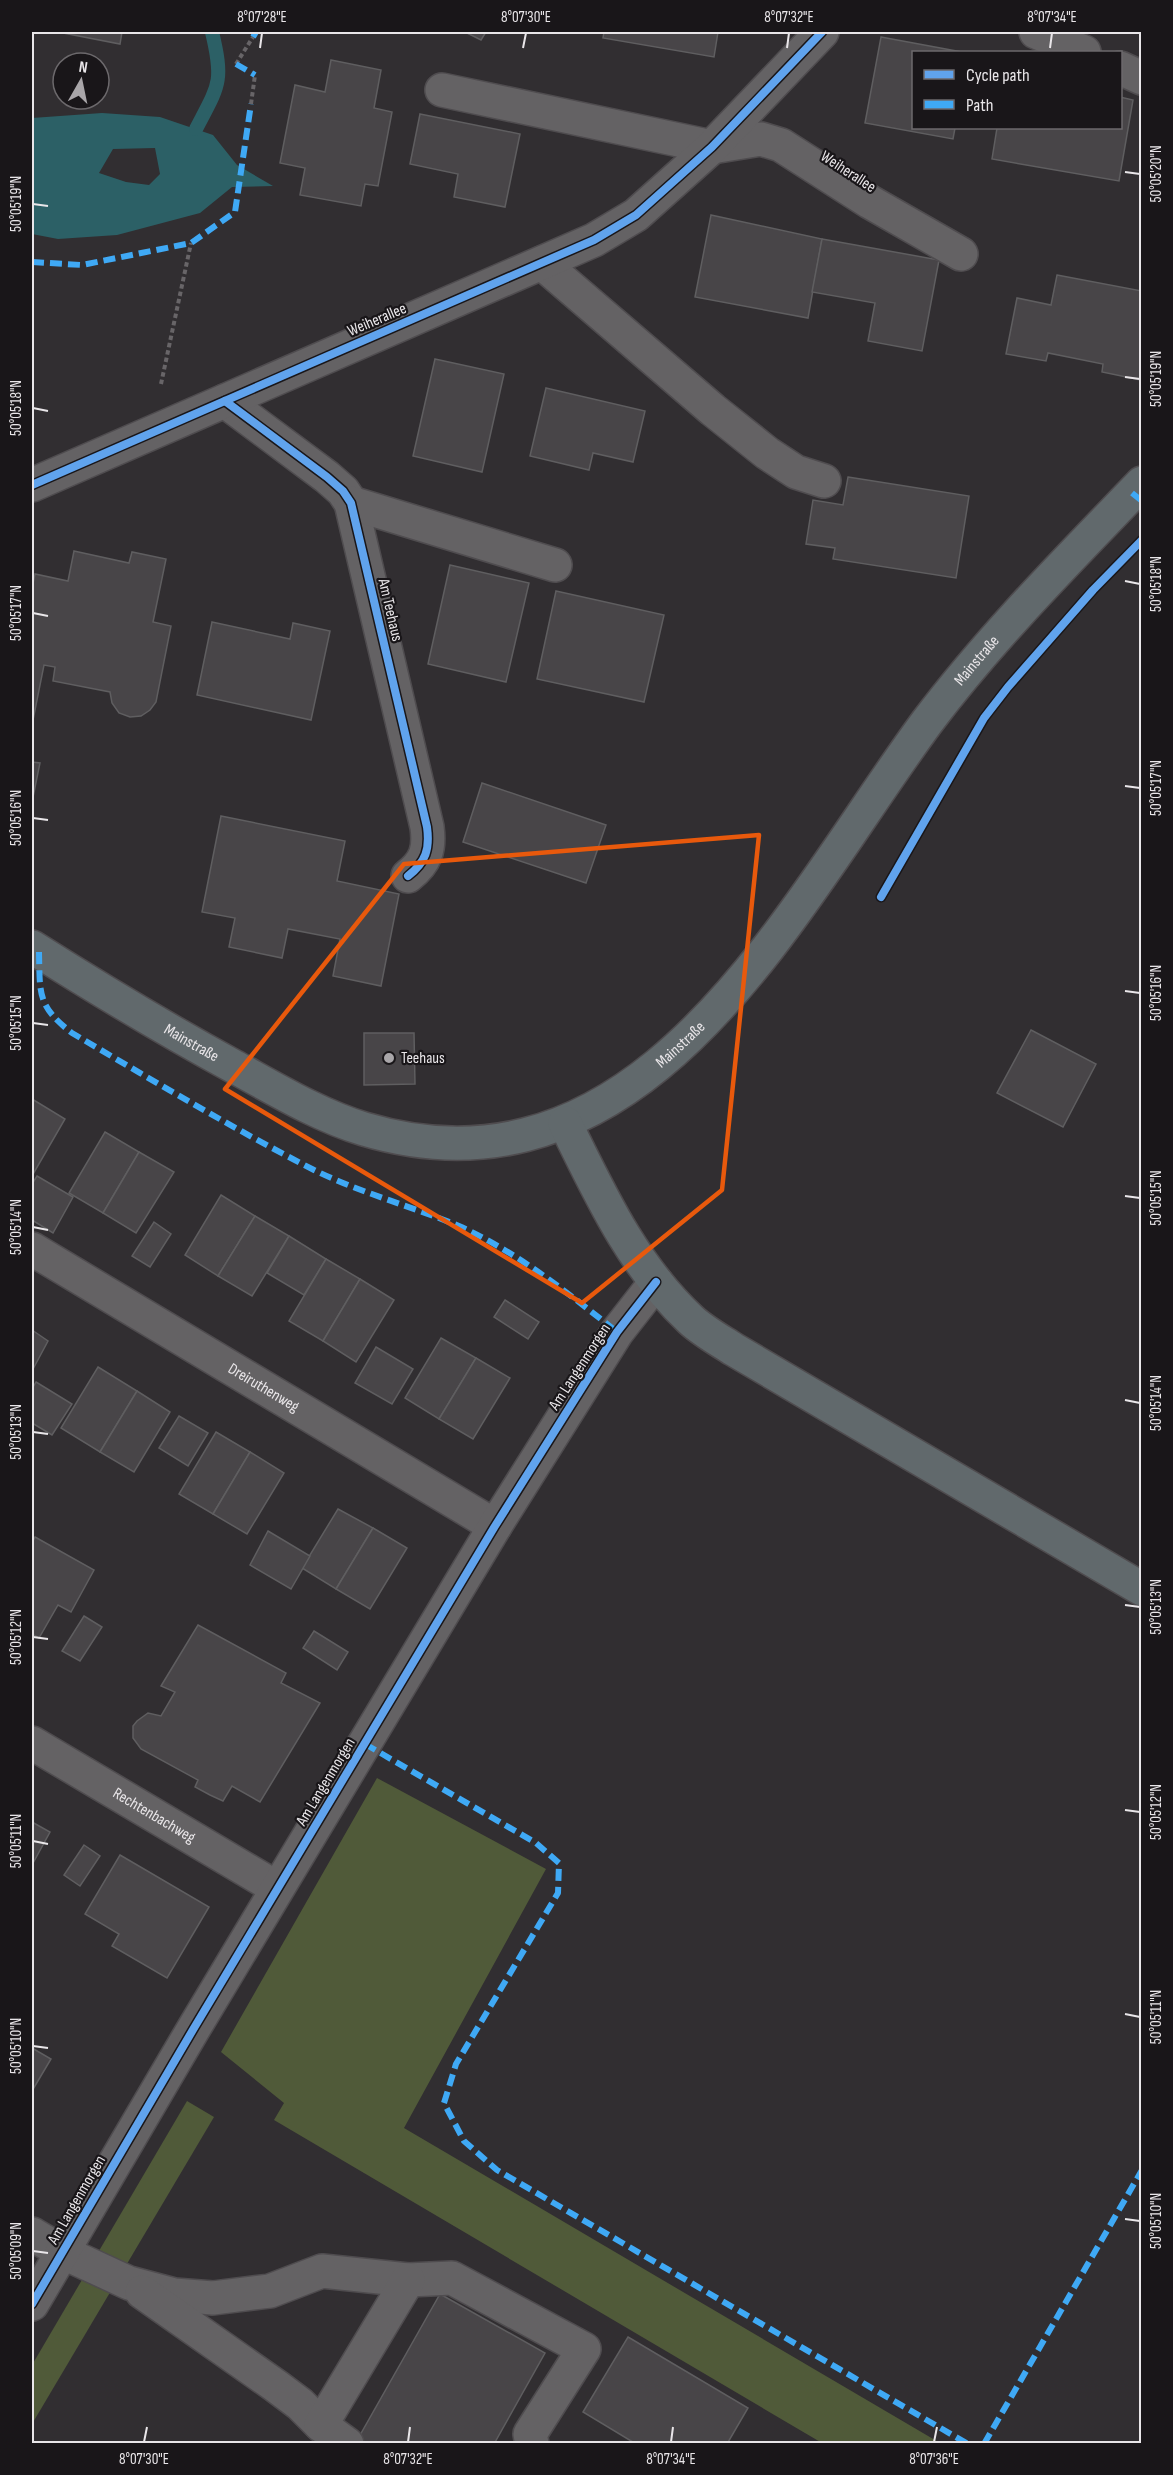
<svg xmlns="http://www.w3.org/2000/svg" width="1173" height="2475" font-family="'Sofia Sans Condensed',sans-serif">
<rect width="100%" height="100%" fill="#312e31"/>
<g fill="#505a39">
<polygon points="377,1778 546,1869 404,2128 940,2443 822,2443 274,2120 284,2103 221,2052"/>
<polygon points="187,2101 214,2117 32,2424 32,2365"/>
</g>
<path fill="#2c6066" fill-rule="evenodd" d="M102 113 160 117 213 135 237 165 273 186 232 187 200 213 117 235 58 239 32 234V118ZM155 148 160 174 149 185 126 182 99 173 113 149Z"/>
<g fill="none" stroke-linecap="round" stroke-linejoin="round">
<path stroke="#2c6066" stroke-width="14" d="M196 129C219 85 224 82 212 32"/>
</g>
<g fill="#484548" stroke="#5f5e60" stroke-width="1.5">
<polygon points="58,32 122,32 120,44"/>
<polygon points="465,32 486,32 481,40"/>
<polygon points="604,32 718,32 714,57 603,38"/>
<polygon points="881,37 962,52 914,52 914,128 955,128 953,139 865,123"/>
<polygon points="331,60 381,70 374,108 392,112 378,186 365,184 361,206 300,195 305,168 280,163 295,85 325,92"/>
<polygon points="1120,97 1133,100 1119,181 992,159 997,128 1120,128"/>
<polygon points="420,114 520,134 505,207 454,197 458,174 410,164"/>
<polygon points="711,215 822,239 808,318 695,297"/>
<polygon points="822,239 939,260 922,351 868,341 875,303 812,292"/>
<polygon points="1057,275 1142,291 1141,380 1102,372 1103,364 1048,353 1046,361 1006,354 1017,298 1051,305"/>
<polygon points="435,359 504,374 482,472 413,456"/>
<polygon points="546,388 645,411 633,462 593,453 589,470 530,456"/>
<polygon points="848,477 969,496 956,578 833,559 835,548 806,544 813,500 843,505"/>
<polygon points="74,551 129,563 132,552 166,559 153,622 171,626 156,702 150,710 141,716 130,717 119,713 112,703 110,692 53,681 55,667 44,665 32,725 32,588 35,574 68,581"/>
<polygon points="450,565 529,583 506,682 428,664"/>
<polygon points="556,591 664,615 644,702 537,679"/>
<polygon points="212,622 290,639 293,623 330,631 311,720 197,695"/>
<polygon points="32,762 40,763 32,802"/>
<polygon points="482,783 606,825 586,883 463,842"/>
<polygon points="221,816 345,841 337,881 399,894 381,986 333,976 340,939 288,929 282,958 229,947 235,918 202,912"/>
<polygon points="1031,1030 1096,1064 1063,1127 997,1093"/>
<polygon points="364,1033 414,1033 415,1084 364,1085"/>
<polygon points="32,1099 65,1119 32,1176"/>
<polygon points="105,1132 139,1152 103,1213 69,1193"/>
<polygon points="139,1152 174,1172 136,1233 103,1213"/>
<polygon points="37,1176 73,1197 53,1233 32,1220 32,1184"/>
<polygon points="221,1195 255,1216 218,1276 185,1255"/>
<polygon points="255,1216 289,1236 252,1296 218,1276"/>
<polygon points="154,1222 171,1234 150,1267 132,1256"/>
<polygon points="289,1236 326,1259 304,1295 267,1273"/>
<polygon points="326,1259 360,1279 323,1341 289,1321"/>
<polygon points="360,1279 394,1300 356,1362 323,1341"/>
<polygon points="505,1300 539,1322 528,1339 494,1317"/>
<polygon points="32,1330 48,1341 32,1371"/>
<polygon points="441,1338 476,1358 439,1419 405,1398"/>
<polygon points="376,1347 413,1369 392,1404 355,1383"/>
<polygon points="476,1358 510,1378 473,1439 439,1419"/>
<polygon points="98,1367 137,1391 100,1452 61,1428"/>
<polygon points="36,1382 72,1404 52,1435 32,1423 32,1389"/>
<polygon points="137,1391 170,1412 134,1472 100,1452"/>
<polygon points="179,1416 208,1433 188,1466 159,1448"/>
<polygon points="216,1432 250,1452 213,1514 179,1494"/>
<polygon points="250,1452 284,1473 247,1534 213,1514"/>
<polygon points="338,1509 373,1528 336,1589 302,1568"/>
<polygon points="373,1528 407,1548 370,1609 336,1589"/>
<polygon points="268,1531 310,1556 291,1589 250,1565"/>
<polygon points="35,1537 94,1570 71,1612 58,1605 39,1638 32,1634 32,1543"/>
<polygon points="84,1616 102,1627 80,1661 62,1651"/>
<polygon points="198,1625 286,1673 281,1683 320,1703 260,1802 232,1786 223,1801 210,1795 195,1787 198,1780 141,1749 133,1738 133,1726 137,1721 148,1713 161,1716 175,1692 161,1686"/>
<polygon points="314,1631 348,1652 337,1670 303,1648"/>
<polygon points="32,1822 50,1832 32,1865"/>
<polygon points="84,1845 100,1856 80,1886 64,1875"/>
<polygon points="120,1855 209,1907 167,1978 112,1946 119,1934 85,1914"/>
<polygon points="32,2048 51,2059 32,2091"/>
<polygon points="440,2294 545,2353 494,2444 355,2444"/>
<polygon points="628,2337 748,2408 727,2444 636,2444 583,2412"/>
</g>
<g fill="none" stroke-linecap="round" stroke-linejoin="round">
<defs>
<g id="minor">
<polyline points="1036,32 1084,52"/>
<polyline points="1120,68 1142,78"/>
<polyline points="442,90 712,147 761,139 781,145 870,202 961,254"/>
<polyline points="542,263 713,410 767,453 796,472 824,481"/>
<path d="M225 401 327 477 343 491 351 503 427 827C430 849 426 862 408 876"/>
<polyline points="32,485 594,240 636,215 712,147 822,32"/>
<polyline points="351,503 555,565"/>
<path id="s1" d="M32 1249 495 1526"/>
<path id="s2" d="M32 1743 277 1888"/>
<polyline points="32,2234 62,2252 129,2283 174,2295 213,2298 270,2291 322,2271 408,2280 452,2278 584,2349 530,2434 532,2444"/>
<polyline points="142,2292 276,2386 300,2404 321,2425"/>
<polyline points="32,2304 194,2028 495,1526 617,1332 656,1282"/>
<polyline points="347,2444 321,2425 408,2280"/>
</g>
<g id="major">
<path id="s3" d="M32 947C97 988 165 1029 233 1066 275 1089 318 1115 364 1129 646 1213 791 906 927 722 991 637 1068 560 1142 483"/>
<path d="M565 1123C600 1194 632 1265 691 1320 703 1331 719 1340 733 1349L1142 1589"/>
</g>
</defs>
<use href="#minor" stroke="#4f4c4f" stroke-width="36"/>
<use href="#major" stroke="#4f4c4f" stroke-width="36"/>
<g stroke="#686568" stroke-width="4" stroke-dasharray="4.5 3" stroke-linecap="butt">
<polyline points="236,64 253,37"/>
<polyline points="251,104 255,75"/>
<polyline points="161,384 191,243"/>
</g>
<use href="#minor" stroke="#646264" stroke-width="33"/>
<use href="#major" stroke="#61696c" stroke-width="33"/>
<g stroke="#3fa9f5" stroke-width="6" stroke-dasharray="12 6" stroke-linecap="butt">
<polyline points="253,37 256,32"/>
<polyline points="236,64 255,75"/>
<polyline points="32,262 82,265 191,243 235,212 251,104"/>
<polyline points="1132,493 1142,501"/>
<path d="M39 952C40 994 37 1006 72 1033 152 1080 232 1128 314 1170 361 1193 411 1206 459 1226 517 1252 568 1293 617 1332"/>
<polyline points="365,1744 536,1843 559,1863 558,1893 456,2064 444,2103 464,2141 497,2170 968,2444"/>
<polyline points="984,2444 1142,2170"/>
</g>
<defs>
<g id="cycleway">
<path d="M225 401 327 477 343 491 351 503 427 827C430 849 426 862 408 876"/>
<polyline points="32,485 594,240 636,215 712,147 822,32"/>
<polyline points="881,897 984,718 1008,687 1093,590 1142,540"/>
<polyline points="32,2304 194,2028 495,1526 617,1332 656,1282"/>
</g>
</defs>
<use href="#cycleway" stroke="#191619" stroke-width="11"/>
<use href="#cycleway" stroke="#60a3ed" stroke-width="8"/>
</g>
<path fill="none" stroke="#e8590c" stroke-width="4.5" stroke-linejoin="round" d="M759 835 722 1190 582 1303 225 1089 404 864Z"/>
<path fill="none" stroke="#e9e6e9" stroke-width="2" d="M260 48 262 33M523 48 526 33M787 48 789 33M1050 48 1052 33M1125 172 1140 174M33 204 48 206M1125 377 1140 379M33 408 48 411M1125 581 1140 584M33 613 48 616M1125 786 1140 788M33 818 48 820M1125 991 1140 993M33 1023 48 1025M1125 1196 1140 1198M33 1227 48 1230M1125 1400 1140 1403M33 1432 48 1434M1125 1605 1140 1607M33 1637 48 1639M1125 1810 1140 1812M33 1841 48 1844M1125 2014 1140 2017M33 2046 48 2048M1125 2219 1140 2221M33 2251 48 2253M144 2442 147 2427M408 2442 410 2427M671 2442 673 2427M934 2442 937 2427"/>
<circle fill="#a9a6a9" stroke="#191619" stroke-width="2" cx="389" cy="1058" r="6"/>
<g text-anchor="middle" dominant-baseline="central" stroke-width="4.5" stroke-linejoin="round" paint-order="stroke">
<g font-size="16" fill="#e9e6e9" stroke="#191619">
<text transform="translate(848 172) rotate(33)">Weiherallee</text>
<text transform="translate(377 320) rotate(-23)">Weiherallee</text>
<text transform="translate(390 610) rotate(77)">Am Teehaus</text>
<text stroke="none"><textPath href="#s3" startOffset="1210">Mainstraße</textPath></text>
<text stroke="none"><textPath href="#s3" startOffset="186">Mainstraße</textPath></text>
<text stroke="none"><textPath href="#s3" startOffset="724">Mainstraße</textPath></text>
<text transform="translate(580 1367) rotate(-57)">Am Langenmorgen</text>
<text stroke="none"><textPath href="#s1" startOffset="270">Dreiruthenweg</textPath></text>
<text transform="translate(326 1782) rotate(-59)">Am Langenmorgen</text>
<text stroke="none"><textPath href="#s2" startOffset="142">Rechtenbachweg</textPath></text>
<text transform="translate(77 2200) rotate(-60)">Am Langenmorgen</text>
</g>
<g font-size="16" fill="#e9e6e9" stroke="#191619" text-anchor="start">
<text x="401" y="1058">Teehaus</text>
</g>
</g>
<rect width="1173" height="2475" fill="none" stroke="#191619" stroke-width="66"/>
<rect x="912" y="51" width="210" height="78" fill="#191619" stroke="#6c696c" stroke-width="1.5"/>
<rect x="924" y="70" width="30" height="9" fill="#60a3ed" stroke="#6c696c" stroke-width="1.5"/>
<text x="966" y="81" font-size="18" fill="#e9e6e9">Cycle path</text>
<rect x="924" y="100" width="30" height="9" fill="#3fa9f5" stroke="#6c696c" stroke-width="1.5"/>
<text x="966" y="111" font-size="18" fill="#e9e6e9">Path</text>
<g transform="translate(81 81) rotate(9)"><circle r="28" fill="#191619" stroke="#6c696c" stroke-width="1.5"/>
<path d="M0-4.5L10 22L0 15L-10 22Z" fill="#a9a6a9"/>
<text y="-9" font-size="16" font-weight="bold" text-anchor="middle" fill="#e9e6e9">N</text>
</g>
<rect x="33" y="33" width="1107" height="2409" fill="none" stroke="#e9e6e9" stroke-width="2"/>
<g font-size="15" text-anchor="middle" fill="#e9e6e9">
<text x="262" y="22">8°07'28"E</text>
<text x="526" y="22">8°07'30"E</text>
<text x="789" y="22">8°07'32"E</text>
<text x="1052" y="22">8°07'34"E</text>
<text transform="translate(1156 174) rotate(-90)" y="5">50°05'20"N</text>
<text transform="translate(16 204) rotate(-90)" y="5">50°05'19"N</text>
<text transform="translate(1156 379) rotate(-90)" y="5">50°05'19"N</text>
<text transform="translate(16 408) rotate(-90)" y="5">50°05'18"N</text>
<text transform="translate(1156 584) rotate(-90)" y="5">50°05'18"N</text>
<text transform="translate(16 613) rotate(-90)" y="5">50°05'17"N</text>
<text transform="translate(1156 788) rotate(-90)" y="5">50°05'17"N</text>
<text transform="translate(16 818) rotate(-90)" y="5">50°05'16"N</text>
<text transform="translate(1156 993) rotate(-90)" y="5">50°05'16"N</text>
<text transform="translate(16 1023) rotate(-90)" y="5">50°05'15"N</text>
<text transform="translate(1156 1198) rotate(-90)" y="5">50°05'15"N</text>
<text transform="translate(16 1227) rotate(-90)" y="5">50°05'14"N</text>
<text transform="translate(1156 1403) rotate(-90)" y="5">50°05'14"N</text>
<text transform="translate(16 1432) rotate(-90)" y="5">50°05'13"N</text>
<text transform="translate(1156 1607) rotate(-90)" y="5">50°05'13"N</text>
<text transform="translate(16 1637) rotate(-90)" y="5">50°05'12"N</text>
<text transform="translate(1156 1812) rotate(-90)" y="5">50°05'12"N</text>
<text transform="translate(16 1841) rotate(-90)" y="5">50°05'11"N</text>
<text transform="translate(1156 2017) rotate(-90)" y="5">50°05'11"N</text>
<text transform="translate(16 2046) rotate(-90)" y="5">50°05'10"N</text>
<text transform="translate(1156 2221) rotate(-90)" y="5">50°05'10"N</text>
<text transform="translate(16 2251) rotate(-90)" y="5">50°05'09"N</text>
<text x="144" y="2464">8°07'30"E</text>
<text x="408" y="2464">8°07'32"E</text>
<text x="671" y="2464">8°07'34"E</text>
<text x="934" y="2464">8°07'36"E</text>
</g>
</svg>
